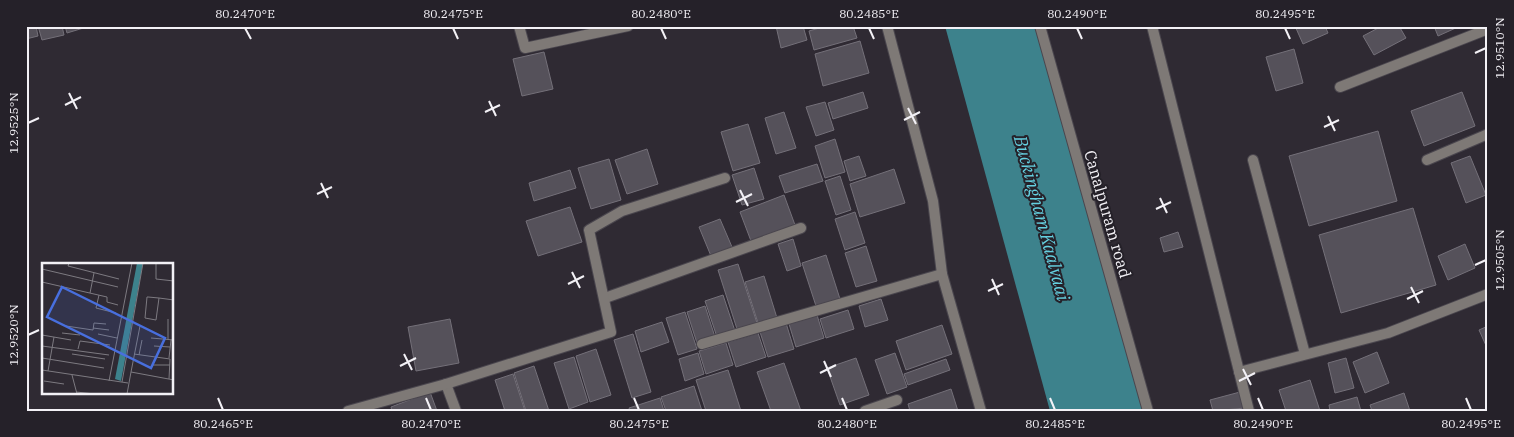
<svg xmlns="http://www.w3.org/2000/svg" width="1514" height="437" font-family="'IBM Plex Serif',serif">
<rect width="100%" height="100%" fill="#2f2a33"/>
<polygon fill="#3d828c" points="945,26 1038,26 1145,411 1050,411"/>
<g fill="#55515a" stroke="#747079">
<polygon points="26,26 36,26 38,36 26,39"/>
<polygon points="38,26 62,26 64,35 42,40"/>
<polygon points="65,26 90,26 67,33"/>
<polygon points="776,26 803,26 807,40 781,48"/>
<polygon points="826,26 853,26 857,38 814,50 809,31"/>
<polygon points="1295,26 1325,26 1328,33 1303,44"/>
<polygon points="1382,26 1399,26 1406,38 1374,55 1363,36"/>
<polygon points="1434,26 1458,26 1458,27 1438,36"/>
<polygon points="860,41 869,73 823,86 815,54"/>
<polygon points="1294,49 1303,83 1276,91 1266,57"/>
<polygon points="544,52 553,89 522,96 513,59"/>
<polygon points="863,92 868,108 833,119 828,103"/>
<polygon points="1462,92 1475,126 1424,146 1411,111"/>
<polygon points="825,102 834,130 816,136 806,107"/>
<polygon points="784,112 796,148 776,154 765,118"/>
<polygon points="748,124 760,163 733,171 721,132"/>
<polygon points="1378,131 1397,201 1309,226 1289,156"/>
<polygon points="835,139 845,172 825,178 815,146"/>
<polygon points="647,149 658,184 627,194 615,160"/>
<polygon points="859,156 866,176 850,181 844,161"/>
<polygon points="1470,156 1486,195 1466,203 1451,163"/>
<polygon points="609,159 621,200 591,209 578,168"/>
<polygon points="817,164 823,181 785,193 779,176"/>
<polygon points="754,168 764,199 742,205 732,175"/>
<polygon points="894,169 905,203 860,217 850,184"/>
<polygon points="570,170 576,188 534,201 529,183"/>
<polygon points="840,176 851,210 836,215 825,181"/>
<polygon points="784,195 795,225 751,241 740,212"/>
<polygon points="570,207 582,242 538,256 526,221"/>
<polygon points="1413,208 1436,285 1341,313 1319,235"/>
<polygon points="855,212 865,243 845,250 835,219"/>
<polygon points="720,219 732,247 711,256 699,227"/>
<polygon points="1178,232 1183,247 1164,252 1160,238"/>
<polygon points="793,239 801,266 787,271 778,244"/>
<polygon points="1465,244 1475,268 1448,280 1438,256"/>
<polygon points="866,246 877,281 856,287 845,253"/>
<polygon points="826,255 840,299 816,306 802,263"/>
<polygon points="738,264 757,323 737,329 718,270"/>
<polygon points="764,276 777,318 758,323 745,282"/>
<polygon points="723,295 735,331 717,337 705,301"/>
<polygon points="881,299 888,320 865,327 859,306"/>
<polygon points="705,306 715,337 697,343 687,312"/>
<polygon points="848,310 854,329 826,338 820,319"/>
<polygon points="685,312 697,349 678,355 666,318"/>
<polygon points="817,315 824,338 796,347 789,324"/>
<polygon points="450,319 459,363 416,371 408,327"/>
<polygon points="662,322 669,342 641,352 635,331"/>
<polygon points="786,323 794,349 768,357 760,332"/>
<polygon points="942,325 952,354 906,370 896,341"/>
<polygon points="1488,326 1488,350 1479,330"/>
<polygon points="758,333 766,357 736,367 728,342"/>
<polygon points="633,334 651,392 632,398 614,340"/>
<polygon points="726,343 733,365 706,374 699,351"/>
<polygon points="596,349 611,395 590,402 576,356"/>
<polygon points="1377,352 1389,383 1365,393 1353,362"/>
<polygon points="698,353 704,374 685,381 679,359"/>
<polygon points="895,353 907,387 887,394 875,360"/>
<polygon points="574,357 588,402 569,409 554,363"/>
<polygon points="856,358 869,395 840,405 827,368"/>
<polygon points="1346,358 1354,388 1335,393 1328,363"/>
<polygon points="946,359 950,370 908,385 904,374"/>
<polygon points="784,363 801,411 771,411 757,372"/>
<polygon points="534,366 549,411 526,411 514,373"/>
<polygon points="728,370 741,411 706,411 696,380"/>
<polygon points="513,374 525,411 505,411 495,380"/>
<polygon points="1310,380 1320,411 1286,411 1279,390"/>
<polygon points="694,386 702,411 666,411 661,397"/>
<polygon points="951,389 958,411 910,411 908,404"/>
<polygon points="430,392 437,411 392,411 391,407"/>
<polygon points="1240,392 1245,408 1213,411 1210,400"/>
<polygon points="1404,393 1410,411 1372,411 1370,405"/>
<polygon points="1357,397 1361,411 1330,411 1329,405"/>
<polygon points="660,398 664,411 630,411 629,408"/>
</g>
<g fill="none" stroke-linecap="round" stroke-linejoin="round">
<defs>
<polyline id="service" points="1253,160 1305,354"/>
<g id="minor">
<polyline points="519,26 525,48 628,26"/>
<polyline points="887,26 933,201 942,274 981,411"/>
<polyline points="1040,26 1148,411"/>
<polyline points="1152,26 1249,411"/>
<polyline points="1340,87 1488,29"/>
<polyline points="1427,160 1488,134"/>
<polyline points="605,298 801,228"/>
<polyline points="702,344 942,274"/>
<polyline points="1239,372 1388,333 1488,294"/>
<polyline points="446,384 456,411"/>
<polyline points="348,411 446,384 611,332 589,230 622,211 725,178"/>
<polyline points="865,411 897,400"/>
</g>
</defs>
<use href="#service" stroke="#4a464e" stroke-width="12"/>
<use href="#minor" stroke="#4a464e" stroke-width="12"/>
<use href="#service" stroke="#7e7976" stroke-width="10"/>
<use href="#minor" stroke="#7e7976" stroke-width="10"/>
</g>
<path fill="none" stroke="#f3f1f6" stroke-width="2" d="M245 28 251 39M453 28 458 39M661 28 666 39M869 28 874 39M1077 28 1082 39M1285 28 1290 39M1475 53 1486 48M69 93 77 109M489 101 496 116M65 105 81 97M908 108 916 124M485 112 500 105M1328 116 1335 131M904 120 920 112M28 123 39 118M1324 127 1339 120M321 183 328 198M740 190 748 206M317 194 332 187M1160 198 1167 213M736 202 752 194M1156 209 1171 202M1475 265 1486 260M572 272 580 288M992 279 999 295M568 284 584 276M1411 287 1419 303M988 291 1003 284M1407 299 1423 291M28 335 39 330M404 354 412 370M824 361 831 377M400 366 416 358M1243 369 1251 385M820 373 836 365M1239 381 1255 373M218 398 223 410M426 398 431 410M634 398 639 410M842 398 847 410M1050 398 1055 410M1258 398 1263 410M1466 398 1471 410"/>
<g text-anchor="middle" dominant-baseline="central" stroke-width="4" stroke-linejoin="round" paint-order="stroke">
<g font-size="16" fill="#f3f1f6" stroke="#252129">
<text transform="translate(1108 214) rotate(74)">Canalpuram road</text>
</g>
<g font-size="18" font-style="italic" fill="#65d0e0" stroke="#252129">
<text transform="translate(1042 218) rotate(75)">Buckingham Kaalvaai</text>
</g>
</g>
<g transform="translate(42 263)">
<rect width="131" height="131" fill="#2f2a33"/>
<path d="M95 0H101L79 118 73 116Z" fill="#3d828c"/>
<path fill="none" stroke="#7d7a81" stroke-width="1" d="M27 0 26 3 77 16M114 0V16L132 18M0 6 76 24M0 19 65 34V39L76 42M48 30 52 10M57 32 54 45 74 50M117 35 114 57 103 55 105 34H106L117 35 132 37M24 63 51 67 52 60 64 61M51 65 67 67M20 70 38 72M56 71 75 75M0 72 29 77M109 75 132 77M126 76V56M0 83 67 92M112 83 128 84M36 86 38 78 68 82M30 91 63 96M92 91 128 96 127 116M97 92 100 77M0 95 62 105M127 95 129 77M111 102H128M0 107 86 120M6 108 12 74M89 109 98 63M30 112 35 131M2 118 22 121M67 118 90 0M80 119 101 0M34 129 53 131M85 131 89 109 132 117"/>
<path fill="#486fde" fill-opacity="0.15" stroke="#486fde" stroke-width="2.5" d="M20 24 123 75 109 105 5 54Z"/>
<rect width="131" height="131" fill="none" stroke="#f3f1f6" stroke-width="2.5"/>
</g>
<rect width="1514" height="437" fill="none" stroke="#252129" stroke-width="55"/>
<rect x="28" y="28" width="1458" height="382" fill="none" stroke="#f3f1f6" stroke-width="2"/>
<g font-size="12" text-anchor="middle" fill="#f3f1f6">
<text x="245" y="18">80.2470°E</text>
<text x="453" y="18">80.2475°E</text>
<text x="661" y="18">80.2480°E</text>
<text x="869" y="18">80.2485°E</text>
<text x="1077" y="18">80.2490°E</text>
<text x="1285" y="18">80.2495°E</text>
<text transform="translate(1500 48) rotate(-90)" y="4">12.9510°N</text>
<text transform="translate(14 123) rotate(-90)" y="4">12.9525°N</text>
<text transform="translate(1500 260) rotate(-90)" y="4">12.9505°N</text>
<text transform="translate(14 335) rotate(-90)" y="4">12.9520°N</text>
<text x="223" y="428">80.2465°E</text>
<text x="431" y="428">80.2470°E</text>
<text x="639" y="428">80.2475°E</text>
<text x="847" y="428">80.2480°E</text>
<text x="1055" y="428">80.2485°E</text>
<text x="1263" y="428">80.2490°E</text>
<text x="1471" y="428">80.2495°E</text>
</g>
</svg>
